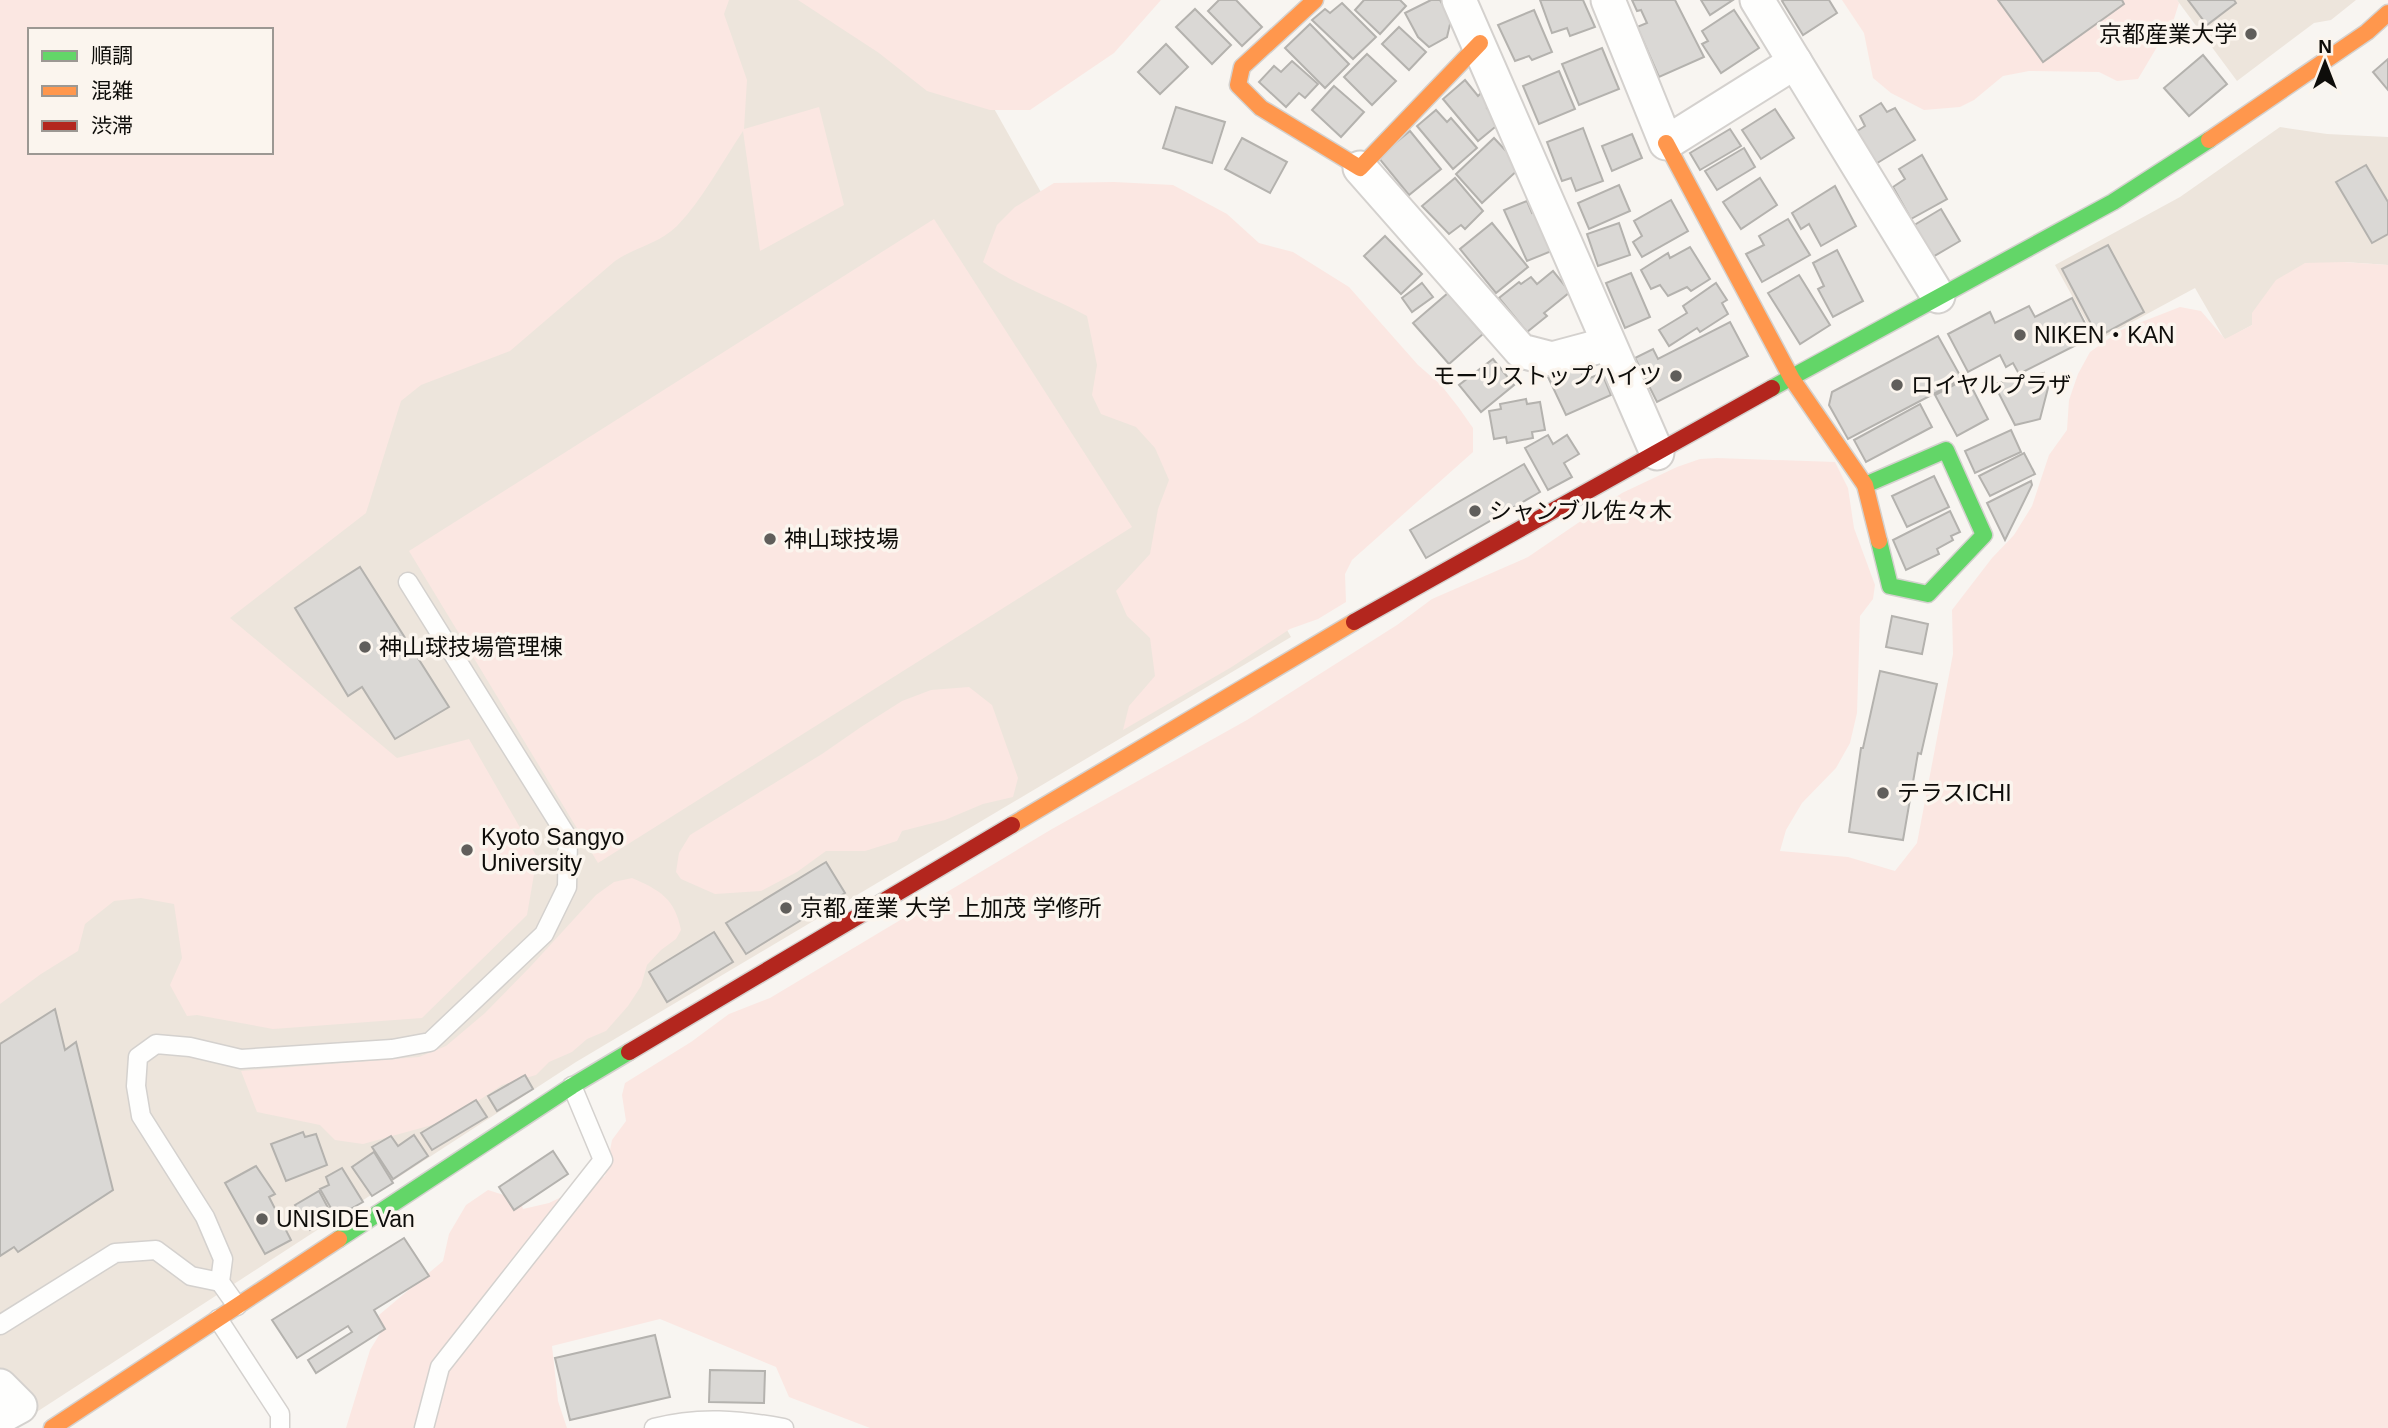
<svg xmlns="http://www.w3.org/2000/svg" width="2388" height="1428" font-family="Arial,'Noto Sans JP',sans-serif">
<rect width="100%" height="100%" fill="#f8f5f1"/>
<g fill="#ede5dc" fill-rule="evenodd">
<path d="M0 0H933L1291 637 576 1062 12 1428H0ZM30 30H271V152H30Z"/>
<polygon points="2177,0 2356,0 2331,20 2314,23 2237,81"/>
<polygon points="2280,127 2327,134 2388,137 2388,265 2344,262 2252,325 2225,340 2195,288 2097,341 2055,265 2180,197"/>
</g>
<g fill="#fbe7e2" fill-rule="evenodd">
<path d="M0 0H729L724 14 747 80 744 129 819 107 844 205 760 251 743 131C722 162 703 199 677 226 659 244 635 247 615 261L510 351 421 385 401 401 366 513 230 618 397 758 469 739 537 857 527 915 422 1018 273 1029 197 1015 187 1016 170 985 182 958 174 904 141 898 114 901 85 924 78 951 41 974 0 1004ZM30 30H271V152H30Z"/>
<polygon points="798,0 1161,0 1114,53 1030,110 990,110 927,91 879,53"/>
<polygon points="1842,0 2177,0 2179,3 2173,22 2149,26 2157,47 2138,79 2117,81 2099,72 2029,71 2003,76 1974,100 1960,107 1924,110 1891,93 1873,78 1864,33"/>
<path d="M1114 182 1173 185 1227 214 1259 243 1293 252 1349 287 1418 365 1441 385 1459 408 1473 428V452L1352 560 1345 574 1346 602 1318 619 1290 629 1230 668 1123 730 1129 706 1155 676 1150 638 1127 616 1116 591 1150 554 1158 509 1169 480 1155 448 1136 427 1101 414 1092 395 1097 365 1087 316C1053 297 1014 285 983 262L997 225 1015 207 1054 183Z"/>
<polygon points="934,219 1132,527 598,863 409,551"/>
<polygon points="2344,262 2388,265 2388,1428 870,1428 789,1397 776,1367 660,1319 552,1346 558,1401 567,1428 346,1428 370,1350 381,1332 379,1315 443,1261 449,1234 466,1205 488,1190 520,1200 523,1209 549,1203 605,1176 612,1140 626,1121 622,1095 625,1083 691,1042 729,1014 770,998 1052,829 1247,720 1397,625 1432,599 1528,557 1622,493 1677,467 1700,459 1717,458 1835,462 1848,488 1854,528 1875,585 1873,599 1860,616 1857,713 1850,743 1836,768 1802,803 1786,830 1780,851 1848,857 1895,871 1917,843 1953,654 1952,610 1992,558 2014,535 2032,506 2049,455 2067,430 2069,400 2078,374 2090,352 2121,330 2180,307 2201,311 2225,339 2252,325 2252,313 2276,280 2305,263"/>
<polygon points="969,687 992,705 1018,778 1013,797 983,804 945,820 902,831 897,841 865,851 826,851 797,872 761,891 715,894 681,879 676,872 679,853 690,835 822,754 861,727 902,701 931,690"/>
<path d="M632 878C660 890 675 899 681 930L676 939 661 950 647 965 641 986 628 1006 606 1031 587 1039 572 1052 549 1062 536 1075 502 1085 457 1115 432 1125 363 1144 335 1140 320 1125 257 1112 241 1071 419 1057 446 1046 485 1013 531 966 596 895 614 882Z"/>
</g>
<g fill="#dad8d5" stroke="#b4b2ae" stroke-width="2">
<polygon points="1219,0 1236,0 1262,27 1242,46 1208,11"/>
<polygon points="1364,0 1400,0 1406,6 1380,34 1355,10"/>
<polygon points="1431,0 1440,0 1451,20 1447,37 1429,47 1418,37 1405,13"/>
<polygon points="1540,0 1583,0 1595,27 1570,36 1567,28 1552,33"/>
<polygon points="1632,0 1675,0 1704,57 1659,77 1637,27 1647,23 1641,10 1637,11"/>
<polygon points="1701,0 1733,0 1710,15"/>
<polygon points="1784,0 1829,0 1837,13 1803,35 1782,1"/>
<polygon points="1998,0 2122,0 2124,4 2043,62"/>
<polygon points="2188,0 2234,0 2236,3 2207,25"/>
<polygon points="1342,3 1376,37 1353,59 1312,20 1325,9 1330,13"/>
<polygon points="1195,9 1231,45 1212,64 1176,27"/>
<polygon points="1534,10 1552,52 1532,60 1529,56 1515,61 1498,25"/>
<polygon points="1734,10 1759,48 1721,73 1702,44 1708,41 1702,31"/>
<polygon points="1310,24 1349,64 1325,88 1285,48"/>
<polygon points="1399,27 1426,52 1409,70 1382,44"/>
<polygon points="1166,44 1188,67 1160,94 1138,72"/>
<polygon points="1602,48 1619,89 1579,105 1562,64"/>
<polygon points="1367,54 1396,81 1372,105 1344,77"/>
<polygon points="2203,55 2227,84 2189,116 2164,88"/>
<polygon points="2388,59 2388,90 2373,72"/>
<polygon points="1292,61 1318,84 1305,98 1299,93 1286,107 1259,82 1274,66 1281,72"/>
<polygon points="1559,71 1575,109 1539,124 1523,86"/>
<polygon points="1465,80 1478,96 1481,93 1490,105 1487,108 1500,123 1478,141 1443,99"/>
<polygon points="1334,86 1364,112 1341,137 1312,110"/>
<polygon points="1881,103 1887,112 1895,108 1915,140 1874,165 1854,133 1865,126 1860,116"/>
<polygon points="1176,107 1225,122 1212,163 1163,148"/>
<polygon points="1775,109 1794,138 1761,159 1742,130"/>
<polygon points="1436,110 1447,122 1451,118 1477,148 1453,169 1417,126"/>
<polygon points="1583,128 1603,181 1576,191 1571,178 1562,181 1547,142"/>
<polygon points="1730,129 1741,146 1700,170 1690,153"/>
<polygon points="1410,131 1441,169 1409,195 1378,157"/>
<polygon points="1632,134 1642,158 1612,171 1602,146"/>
<polygon points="1242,138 1287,162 1270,193 1225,169"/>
<polygon points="1494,138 1521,167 1482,203 1456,174"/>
<polygon points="1744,148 1755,167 1717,190 1705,171"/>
<polygon points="1922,155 1947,199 1911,219 1893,187 1905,179 1899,169"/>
<polygon points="2366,165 2388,202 2388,234 2372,243 2336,182"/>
<polygon points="1455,178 1483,211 1465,229 1461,225 1449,234 1422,206"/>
<polygon points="1760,178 1777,205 1741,229 1723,202"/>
<polygon points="1619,185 1630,211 1589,229 1578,203"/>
<polygon points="1835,186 1856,226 1821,246 1809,224 1801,229 1792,213"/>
<polygon points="1671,200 1688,231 1642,257 1633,242 1642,236 1634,221"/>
<polygon points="1527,201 1532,213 1538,211 1554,250 1527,261 1504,210"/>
<polygon points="1941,209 1960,241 1931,258 1911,227"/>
<polygon points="1788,219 1810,255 1762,282 1746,254 1764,245 1759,236"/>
<polygon points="1492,223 1528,267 1496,293 1460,249"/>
<polygon points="1619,223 1630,255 1598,266 1587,234"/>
<polygon points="1385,236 1422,274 1401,294 1364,256"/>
<polygon points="2108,245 2144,312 2098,337 2062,269"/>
<polygon points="1690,247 1710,279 1691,291 1687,287 1668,296 1660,285 1651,289 1641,270 1668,253 1670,258"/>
<polygon points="1837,250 1863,301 1833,317 1818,289 1824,286 1813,263"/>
<polygon points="1553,271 1570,292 1544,313 1547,316 1527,332 1499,298 1519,282 1521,284 1531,277 1537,284"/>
<polygon points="1631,273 1650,317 1625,328 1606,283"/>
<polygon points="1799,275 1830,325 1800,344 1768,293"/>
<polygon points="1422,283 1433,297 1412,312 1402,298"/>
<polygon points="1716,283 1727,300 1722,303 1728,314 1700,332 1697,328 1669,346 1659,330 1687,313 1683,306"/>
<polygon points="1448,293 1483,334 1449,364 1413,323"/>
<polygon points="2072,298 2092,337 2019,374 2013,363 2006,367 2000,355 1968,372 1948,334 1990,312 1995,323 2029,306 2035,317"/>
<polygon points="1730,322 1748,356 1657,402 1635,358 1653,349 1658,359"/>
<polygon points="1938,336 1962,379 1848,439 1829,405 1832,392"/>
<polygon points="1493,359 1514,385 1481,412 1459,385"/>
<polygon points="1577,364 1585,380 1602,373 1611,395 1566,415 1548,377"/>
<polygon points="2044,373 2048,388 2040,419 2015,425 1994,384"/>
<polygon points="1967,378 1988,419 1957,436 1935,395"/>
<polygon points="1526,399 1527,404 1540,402 1545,430 1532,432 1533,438 1507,443 1506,437 1494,439 1489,411 1501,409 1500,404"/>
<polygon points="1920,404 1932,427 1866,462 1854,440"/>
<polygon points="2011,430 2021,452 1975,473 1965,451"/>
<polygon points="1548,435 1553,444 1567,435 1579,454 1564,463 1572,477 1548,490 1525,448"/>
<polygon points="2024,453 2035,474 1990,496 1979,476"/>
<polygon points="1524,464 1540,492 1426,558 1410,530"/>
<polygon points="1934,476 1949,507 1907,527 1892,496"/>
<polygon points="2031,481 2032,485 2005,540 1987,503"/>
<polygon points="1950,511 1960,532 1951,536 1953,540 1937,549 1939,554 1906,570 1893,540"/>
<polygon points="360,567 449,707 395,739 362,687 348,696 295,608"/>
<polygon points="1892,616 1928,624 1922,654 1886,647"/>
<polygon points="1880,671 1937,684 1921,754 1918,753 1903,840 1849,832 1861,748 1863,748"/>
<polygon points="826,862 845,893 746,954 726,923"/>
<polygon points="714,932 733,962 667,1002 649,972"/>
<polygon points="55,1009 65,1050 76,1042 113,1190 18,1252 14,1247 0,1256 0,1044"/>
<polygon points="525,1075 533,1089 497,1111 488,1096"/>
<polygon points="476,1100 487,1117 432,1150 421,1133"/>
<polygon points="303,1132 305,1137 316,1134 327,1165 286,1181 271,1144"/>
<polygon points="414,1135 428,1156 393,1179 372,1147 391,1136 398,1146"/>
<polygon points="553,1151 568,1174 514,1210 499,1187"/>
<polygon points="374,1152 393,1183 372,1196 352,1167"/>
<polygon points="256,1166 275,1194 269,1197 291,1240 265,1254 225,1183"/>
<polygon points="342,1168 363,1202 336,1217 320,1189 329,1185 326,1177"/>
<polygon points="319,1191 333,1217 310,1230 295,1205"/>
<polygon points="404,1238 429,1276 374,1310 385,1329 316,1373 308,1360 352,1332 348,1326 297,1358 272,1320"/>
<polygon points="655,1335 670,1397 570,1420 555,1358"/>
<polygon points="710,1370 765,1371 764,1403 709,1402"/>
</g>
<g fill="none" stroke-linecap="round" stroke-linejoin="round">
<defs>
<g id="lane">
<polyline points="237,1306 220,1282 223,1259 205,1217 141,1116 136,1086 138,1057 156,1044 190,1047 241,1059 392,1049 430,1042 544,934 567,887 568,838 408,582"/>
<polyline points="218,1319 280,1414 280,1428"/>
<polyline points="0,1325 115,1253 156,1250 191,1276 220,1282"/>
<polyline points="424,1428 440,1367 603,1160 572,1086"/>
<path d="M654 1428C699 1416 739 1420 784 1428"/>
</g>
<g id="street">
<polyline points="1459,0 1657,453"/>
<polyline points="1608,0 1666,143 1795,62"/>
<polyline points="1757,0 1938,296"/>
<polyline points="1360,168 1521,351 1552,359 1608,344"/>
<polyline points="0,1386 20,1406 0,1417"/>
</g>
<g id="fast">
<polyline points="1772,388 2113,202 2209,140"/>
<polyline points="1865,485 1946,450 1984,535 1928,594 1890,586 1879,541"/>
<polyline points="339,1239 572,1086 629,1052"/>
</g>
<g id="slow">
<polyline points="1315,0 1242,67 1238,85 1261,108 1360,168 1480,43"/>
<polyline points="2209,140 2367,32 2388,13"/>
<polyline points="1666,143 1792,379 1865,485 1879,541"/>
<polyline points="1012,825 1354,622"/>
<polyline points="52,1428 339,1239"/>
</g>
<g id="jam">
<polyline points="1354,622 1772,388"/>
<polyline points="629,1052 1012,825"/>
</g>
</defs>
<use href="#lane" stroke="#d4d1ce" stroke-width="21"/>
<use href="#street" stroke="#d4d1ce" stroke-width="37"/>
<use href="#fast" stroke="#d4d1ce" stroke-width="19"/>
<use href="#slow" stroke="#d4d1ce" stroke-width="19"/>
<use href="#jam" stroke="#d4d1ce" stroke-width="19"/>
<use href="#lane" stroke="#fefefd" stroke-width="18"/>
<use href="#street" stroke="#fefefd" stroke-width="33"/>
<use href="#fast" stroke="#63d668" stroke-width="16"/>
<use href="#slow" stroke="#ff974d" stroke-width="16"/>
<use href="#jam" stroke="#b3261e" stroke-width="16"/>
</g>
<g fill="#605e5b" stroke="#fbf5ee" stroke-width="2.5">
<circle cx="2251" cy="34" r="7"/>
<circle cx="2020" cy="335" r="7"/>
<circle cx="1676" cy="376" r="7"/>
<circle cx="1897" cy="385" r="7"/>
<circle cx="1475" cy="511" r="7"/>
<circle cx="770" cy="539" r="7"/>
<circle cx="365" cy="647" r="7"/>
<circle cx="1883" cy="793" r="7"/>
<circle cx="467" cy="850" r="7"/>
<circle cx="786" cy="908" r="7"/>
<circle cx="262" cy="1219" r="7"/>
</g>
<g text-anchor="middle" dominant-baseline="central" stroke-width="7" stroke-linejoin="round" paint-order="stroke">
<g font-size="23" fill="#0e0d0a" stroke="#fbf5ee" text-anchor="start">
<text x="2237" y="34" text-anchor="end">京都産業大学</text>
<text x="2034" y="335">NIKEN・KAN</text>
<text x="1662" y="376" text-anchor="end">モーリストップハイツ</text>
<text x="1911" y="385">ロイヤルプラザ</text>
<text x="1489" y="511">シャンブル佐々木</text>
<text x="784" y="539">神山球技場</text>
<text x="379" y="647">神山球技場管理棟</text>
<text x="1897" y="793">テラスICHI</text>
<text x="481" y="837">Kyoto Sangyo<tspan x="481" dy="26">University</tspan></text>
<text x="800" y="908">京都 産業 大学 上加茂 学修所</text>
<text x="276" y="1219">UNISIDE Van</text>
</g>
</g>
<rect x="28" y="28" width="245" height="126" fill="#fbf5ee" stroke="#9c9893" stroke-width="2"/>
<rect x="42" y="51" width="35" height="10" fill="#63d668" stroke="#9c9893" stroke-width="2"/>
<text x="91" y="63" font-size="21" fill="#0e0d0a">順調</text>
<rect x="42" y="86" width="35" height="10" fill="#ff974d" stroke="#9c9893" stroke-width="2"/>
<text x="91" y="98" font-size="21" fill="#0e0d0a">混雑</text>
<rect x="42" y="121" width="35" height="10" fill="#b3261e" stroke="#9c9893" stroke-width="2"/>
<text x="91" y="133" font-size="21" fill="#0e0d0a">渋滞</text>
<g transform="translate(2325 63)" stroke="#fbf5ee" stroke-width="5" paint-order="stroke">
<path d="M0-5L12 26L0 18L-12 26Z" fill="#0e0d0a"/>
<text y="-10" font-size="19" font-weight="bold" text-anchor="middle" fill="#0e0d0a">N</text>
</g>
</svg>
